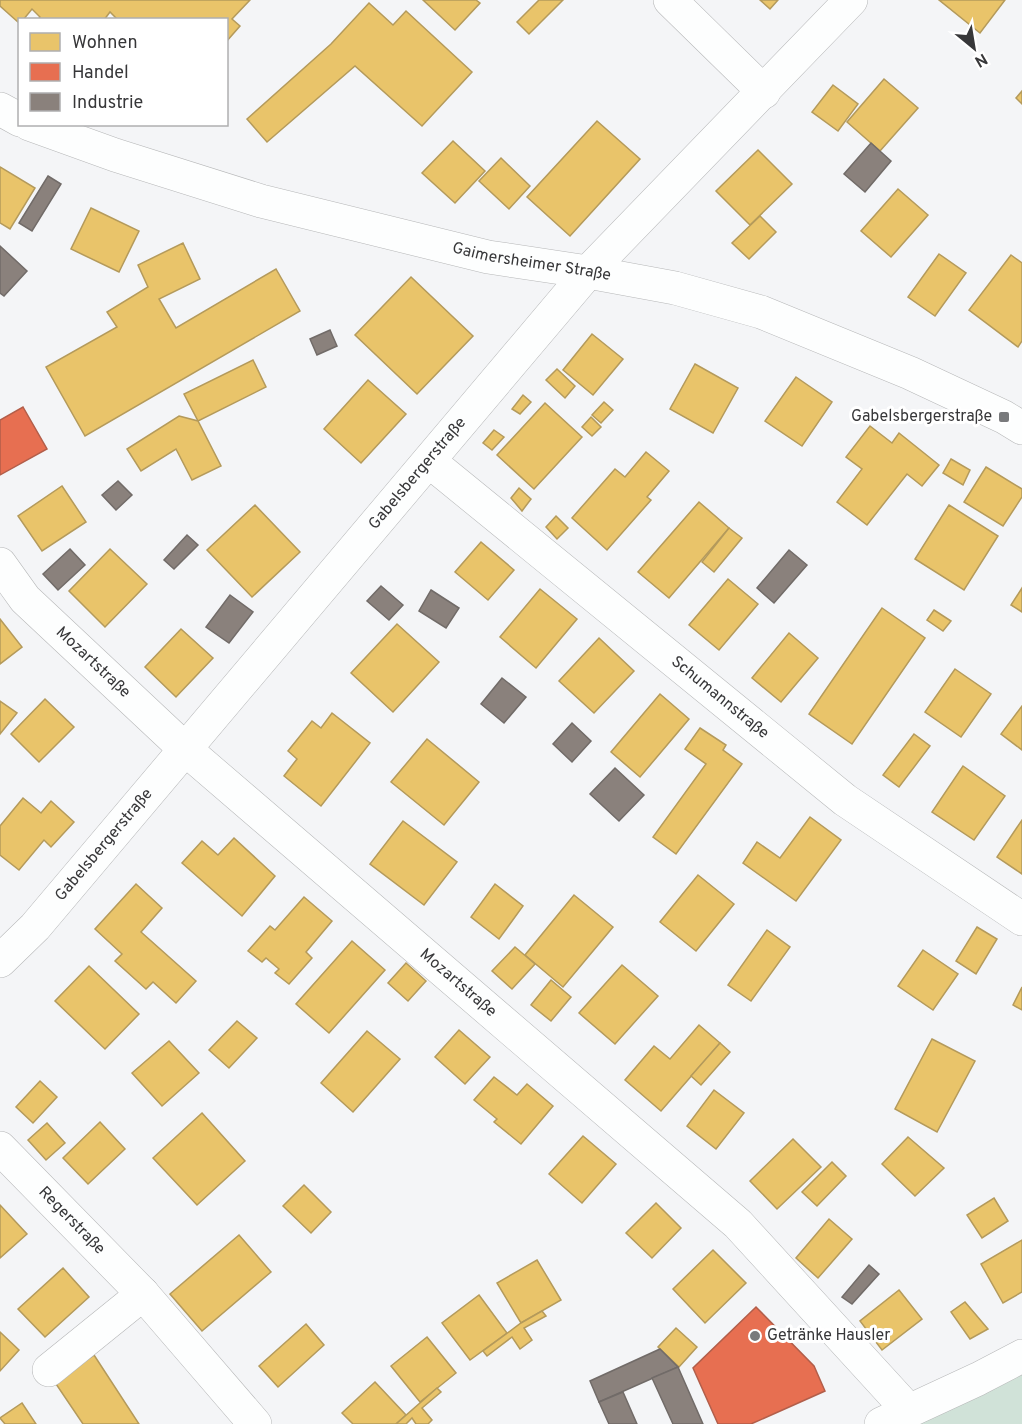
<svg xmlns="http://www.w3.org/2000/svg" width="1022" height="1424" font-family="Overpass,sans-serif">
<rect width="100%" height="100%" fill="#f4f5f7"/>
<polygon fill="#d0e2d8" points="1022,1368 1022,1424 913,1424"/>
<g fill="#e9c46a" stroke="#b49a5b" stroke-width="1.5">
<polygon points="0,0 250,0 232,19 240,26 226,42 226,20 118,20 110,12 104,20 38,20 40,17 32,9 23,20 20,20 19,23 0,6"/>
<polygon points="423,0 476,0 480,3 455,30"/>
<polygon points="539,0 563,0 529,34 517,22"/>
<polygon points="760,0 778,0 770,9"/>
<polygon points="939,0 1005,0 980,33"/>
<polygon points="369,3 393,25 406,11 472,72 422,126 355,66 267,142 247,119 331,44"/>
<polygon points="884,79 918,108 880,151 847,122"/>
<polygon points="833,85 858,104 838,131 812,112"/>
<polygon points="1022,91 1022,104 1016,98"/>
<polygon points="597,121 640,159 570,236 527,197"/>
<polygon points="453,141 485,171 455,203 422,173"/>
<polygon points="758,150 792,184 750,225 716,191"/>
<polygon points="501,158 530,186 509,209 479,181"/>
<polygon points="0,167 35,188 10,229 0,223"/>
<polygon points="898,189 928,215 891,257 861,231"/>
<polygon points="91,208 139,231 119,272 71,249"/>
<polygon points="760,216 776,232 749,259 732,243"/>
<polygon points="183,243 200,279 159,299 176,328 276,269 300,311 85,436 46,367 117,327 107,312 148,287 138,265"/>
<polygon points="939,254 966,273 935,316 908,297"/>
<polygon points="1011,255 1022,263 1022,341 1018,347 969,310"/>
<polygon points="411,277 473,336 417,394 355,335"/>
<polygon points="592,334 623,359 593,395 563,370"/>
<polygon points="253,360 266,387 198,421 184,394"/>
<polygon points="695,364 738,388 713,433 670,409"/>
<polygon points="557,369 575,386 565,398 546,380"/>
<polygon points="796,377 832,402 802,446 765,421"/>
<polygon points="368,380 406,414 361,463 324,429"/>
<polygon points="523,395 531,402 520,414 512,409"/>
<polygon points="604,402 613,410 601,423 592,415"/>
<polygon points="545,403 582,437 534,489 497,455"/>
<polygon points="179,416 198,421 221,466 192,480 176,449 141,471 127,449"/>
<polygon points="591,417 601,427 592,436 582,427"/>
<polygon points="870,426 892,443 899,433 939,465 922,486 907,474 867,525 837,502 862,469 846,457"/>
<polygon points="494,430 504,437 492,450 483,443"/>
<polygon points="646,452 669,471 647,497 651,500 607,550 572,518 615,469 625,477"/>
<polygon points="951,459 970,470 963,485 943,473"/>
<polygon points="986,467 1022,489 1022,497 1003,526 964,502"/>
<polygon points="62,486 86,522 42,551 18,516"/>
<polygon points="519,488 531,499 522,511 511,498"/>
<polygon points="699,502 729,528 669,598 638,572"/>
<polygon points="255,505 300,552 252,597 207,550"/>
<polygon points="949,505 998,536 964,590 915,559"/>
<polygon points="556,516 568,528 557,539 546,527"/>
<polygon points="729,528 742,538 714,572 702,562"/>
<polygon points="481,542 514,570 488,600 455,572"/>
<polygon points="110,549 147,584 105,627 69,591"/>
<polygon points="728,579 758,604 719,650 689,625"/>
<polygon points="1022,588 1022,612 1011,605"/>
<polygon points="540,589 577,619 536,668 500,637"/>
<polygon points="882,608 925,638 852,744 809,714"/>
<polygon points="934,610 951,621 943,631 927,620"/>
<polygon points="0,619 22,647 0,664"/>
<polygon points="397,624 439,662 393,712 351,673"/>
<polygon points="181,629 213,658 176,697 145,667"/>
<polygon points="789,633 818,658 781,702 752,678"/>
<polygon points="599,638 634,671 594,713 559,681"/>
<polygon points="955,669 991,694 961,737 925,712"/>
<polygon points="660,694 689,719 640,777 611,752"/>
<polygon points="45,699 74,727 39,762 11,734"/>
<polygon points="0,701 17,713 0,734"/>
<polygon points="1022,706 1022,750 1001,734"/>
<polygon points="332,713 370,743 321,806 284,776 297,759 288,751 312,721 321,728"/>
<polygon points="700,728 726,745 723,750 742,764 676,854 653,837 706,764 685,749"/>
<polygon points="914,734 930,746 899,787 883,775"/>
<polygon points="427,739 479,782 444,825 391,782"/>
<polygon points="963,766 1005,796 974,840 932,812"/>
<polygon points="23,798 41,813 51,801 74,822 51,847 44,840 19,870 0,855 0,826"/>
<polygon points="810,817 841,840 796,901 743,863 757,842 780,858"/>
<polygon points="1022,820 1022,874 997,857"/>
<polygon points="403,821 457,862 424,905 370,864"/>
<polygon points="234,838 275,876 242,916 182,863 202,841 218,855"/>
<polygon points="698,875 734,904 696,951 660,922"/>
<polygon points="136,884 162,908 141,932 196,981 176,1003 153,982 146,989 115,961 122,954 95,929"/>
<polygon points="495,884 523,906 499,939 471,917"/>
<polygon points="574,895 613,927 563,987 525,955"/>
<polygon points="304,897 332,921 306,952 312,958 289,984 275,973 279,969 266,958 262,962 248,951 270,926 275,930"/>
<polygon points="977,927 997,939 976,974 956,961"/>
<polygon points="767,930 790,947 751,1001 728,985"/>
<polygon points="352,941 385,970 329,1033 296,1004"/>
<polygon points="515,947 535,964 512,989 492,971"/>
<polygon points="923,950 958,974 933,1010 898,986"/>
<polygon points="406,963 426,981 408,1001 388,983"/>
<polygon points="622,965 658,996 615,1044 579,1013"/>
<polygon points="89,966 139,1014 105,1049 55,1001"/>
<polygon points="551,980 571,997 551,1021 531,1005"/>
<polygon points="1022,987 1022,1010 1013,1005"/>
<polygon points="237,1021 257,1038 229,1068 209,1050"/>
<polygon points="699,1025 720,1043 661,1111 625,1080 654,1046 670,1059"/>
<polygon points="459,1030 490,1057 465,1084 435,1057"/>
<polygon points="367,1031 400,1059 353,1112 321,1083"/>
<polygon points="932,1039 975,1061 937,1132 895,1109"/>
<polygon points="169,1041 199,1073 162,1106 132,1073"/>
<polygon points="720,1043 730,1052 701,1085 691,1076"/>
<polygon points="494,1077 517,1095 527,1084 553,1106 521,1144 494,1122 497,1119 474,1100"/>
<polygon points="40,1081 57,1097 33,1123 16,1107"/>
<polygon points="714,1090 744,1113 716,1149 687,1126"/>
<polygon points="202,1113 245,1161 197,1205 153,1158"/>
<polygon points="100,1122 125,1149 88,1184 63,1158"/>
<polygon points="47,1123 65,1143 46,1160 28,1140"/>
<polygon points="583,1136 616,1164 582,1203 549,1174"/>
<polygon points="908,1137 944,1168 915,1196 882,1164"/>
<polygon points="793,1139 821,1167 777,1209 750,1181"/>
<polygon points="832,1162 846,1176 817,1206 802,1192"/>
<polygon points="304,1185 331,1212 311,1233 283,1206"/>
<polygon points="994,1198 1008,1221 982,1238 967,1215"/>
<polygon points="656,1203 681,1228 652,1258 626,1233"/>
<polygon points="0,1205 27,1234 0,1258"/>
<polygon points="829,1219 852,1239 818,1278 796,1258"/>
<polygon points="239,1235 271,1272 202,1331 170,1294"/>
<polygon points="1022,1240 1022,1292 1003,1303 981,1264"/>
<polygon points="713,1250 746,1283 705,1323 673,1289"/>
<polygon points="537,1260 561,1300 521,1323 497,1283"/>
<polygon points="63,1268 89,1297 45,1337 18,1309"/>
<polygon points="899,1290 922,1319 882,1350 860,1321"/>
<polygon points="479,1295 507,1333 470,1360 442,1323"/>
<polygon points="965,1302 988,1329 970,1339 951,1312"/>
<polygon points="542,1311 546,1316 524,1328 532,1340 520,1349 512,1337 487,1356 483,1351 521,1323"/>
<polygon points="306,1324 324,1345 278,1387 259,1366"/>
<polygon points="676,1328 697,1347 679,1367 658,1347"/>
<polygon points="0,1332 19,1350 0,1371"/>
<polygon points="427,1337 456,1373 420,1402 391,1366"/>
<polygon points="94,1355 139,1424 83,1424 54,1381"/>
<polygon points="375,1382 406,1415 396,1424 353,1424 342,1413"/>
<polygon points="437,1388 441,1392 422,1408 432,1420 428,1424 416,1424 412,1418 406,1424 396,1424"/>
<polygon points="22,1403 36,1424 5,1424 0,1418"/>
</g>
<g fill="#e76f51" stroke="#b25e4a" stroke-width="1.5">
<polygon points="23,407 47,449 0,475 0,420"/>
<polygon points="756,1307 814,1366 825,1391 751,1424 718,1424 693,1368"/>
</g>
<g fill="#8a817c" stroke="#716b68" stroke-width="1.5">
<polygon points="871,143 891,161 865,192 844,174"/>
<polygon points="48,176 61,184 32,231 19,223"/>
<polygon points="0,246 27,271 4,296 0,293"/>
<polygon points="330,330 337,346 317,355 310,339"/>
<polygon points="118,481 132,495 116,510 102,495"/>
<polygon points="187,535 198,545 174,569 164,560"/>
<polygon points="70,549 85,565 58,590 43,574"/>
<polygon points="789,550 807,565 774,603 757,588"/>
<polygon points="381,586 403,605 389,620 367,601"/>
<polygon points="431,590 459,608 446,628 419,611"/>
<polygon points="230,595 253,612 229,643 206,627"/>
<polygon points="502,678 526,697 504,723 481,704"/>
<polygon points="572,723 591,741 572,762 553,744"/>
<polygon points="615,768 644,795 619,821 590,794"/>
<polygon points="869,1265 879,1274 852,1304 842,1297"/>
<polygon points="660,1349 678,1367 599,1402 590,1381"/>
<polygon points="678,1367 703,1424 673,1424 652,1378"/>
<polygon points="623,1392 637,1424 609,1424 599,1402"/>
</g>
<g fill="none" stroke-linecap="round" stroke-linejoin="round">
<defs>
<g id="minor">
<polyline points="670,0 764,92"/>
<polyline points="0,109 20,120"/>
<path id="s1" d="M29 124 115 155 261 201 488 257 588 272 675 288 761 312 910 373 1004 417 1022 428"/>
<path id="s2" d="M429 461 845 800 1022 919"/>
<path id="s3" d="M0 564 25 599 185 749 738 1224 909 1411"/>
<path id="s4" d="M0 961 35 927 588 272 851 0"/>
<path id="s5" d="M0 1148 143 1294 255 1424"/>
<polyline points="49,1370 143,1294"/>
</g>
<polyline id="major" points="881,1424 978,1379 1022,1356"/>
</defs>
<use href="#minor" stroke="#b6b7b8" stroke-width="34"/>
<use href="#major" stroke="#b6b7b8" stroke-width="34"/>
<use href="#minor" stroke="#fdfefe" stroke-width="33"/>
<use href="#major" stroke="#fdfefe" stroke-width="33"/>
</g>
<g fill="#797a7c" stroke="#fff" stroke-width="2">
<rect x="998" y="411" width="12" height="12" rx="3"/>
<circle cx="755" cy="1336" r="6"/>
</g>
<g text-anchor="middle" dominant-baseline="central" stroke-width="6" stroke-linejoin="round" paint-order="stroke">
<g font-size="16" fill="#373739" stroke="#fff">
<text stroke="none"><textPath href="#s1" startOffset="522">Gaimersheimer Straße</textPath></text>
<text stroke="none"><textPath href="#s4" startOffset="642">Gabelsbergerstraße</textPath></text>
<text stroke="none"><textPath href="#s3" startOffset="136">Mozartstraße</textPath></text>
<text stroke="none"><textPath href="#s2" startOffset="375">Schumannstraße</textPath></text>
<text stroke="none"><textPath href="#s4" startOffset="156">Gabelsbergerstraße</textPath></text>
<text stroke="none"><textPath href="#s3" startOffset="622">Mozartstraße</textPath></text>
<text stroke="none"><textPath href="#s5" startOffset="102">Regerstraße</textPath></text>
</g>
<g font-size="16" fill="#373739" stroke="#fff" text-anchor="end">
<text x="992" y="417">Gabelsbergerstraße</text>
<text x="767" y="1336" text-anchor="start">Getränke Hausler</text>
</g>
</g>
<rect x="18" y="18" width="210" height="108" fill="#ffffff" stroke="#afafb0" stroke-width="1.5"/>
<rect x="30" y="33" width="30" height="18" fill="#e9c46a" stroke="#afafb0" stroke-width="1.5"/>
<text x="72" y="48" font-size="18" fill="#373739">Wohnen</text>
<rect x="30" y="63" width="30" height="18" fill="#e76f51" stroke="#afafb0" stroke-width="1.5"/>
<text x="72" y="78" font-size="18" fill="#373739">Handel</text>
<rect x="30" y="93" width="30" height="18" fill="#8a817c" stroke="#afafb0" stroke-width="1.5"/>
<text x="72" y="108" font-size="18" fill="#373739">Industrie</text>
<g transform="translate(974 48) rotate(150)" stroke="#ffffff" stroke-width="4.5" paint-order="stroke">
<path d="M0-4.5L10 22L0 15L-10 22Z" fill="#373739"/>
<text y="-9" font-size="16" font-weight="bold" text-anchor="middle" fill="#373739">N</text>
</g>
</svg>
